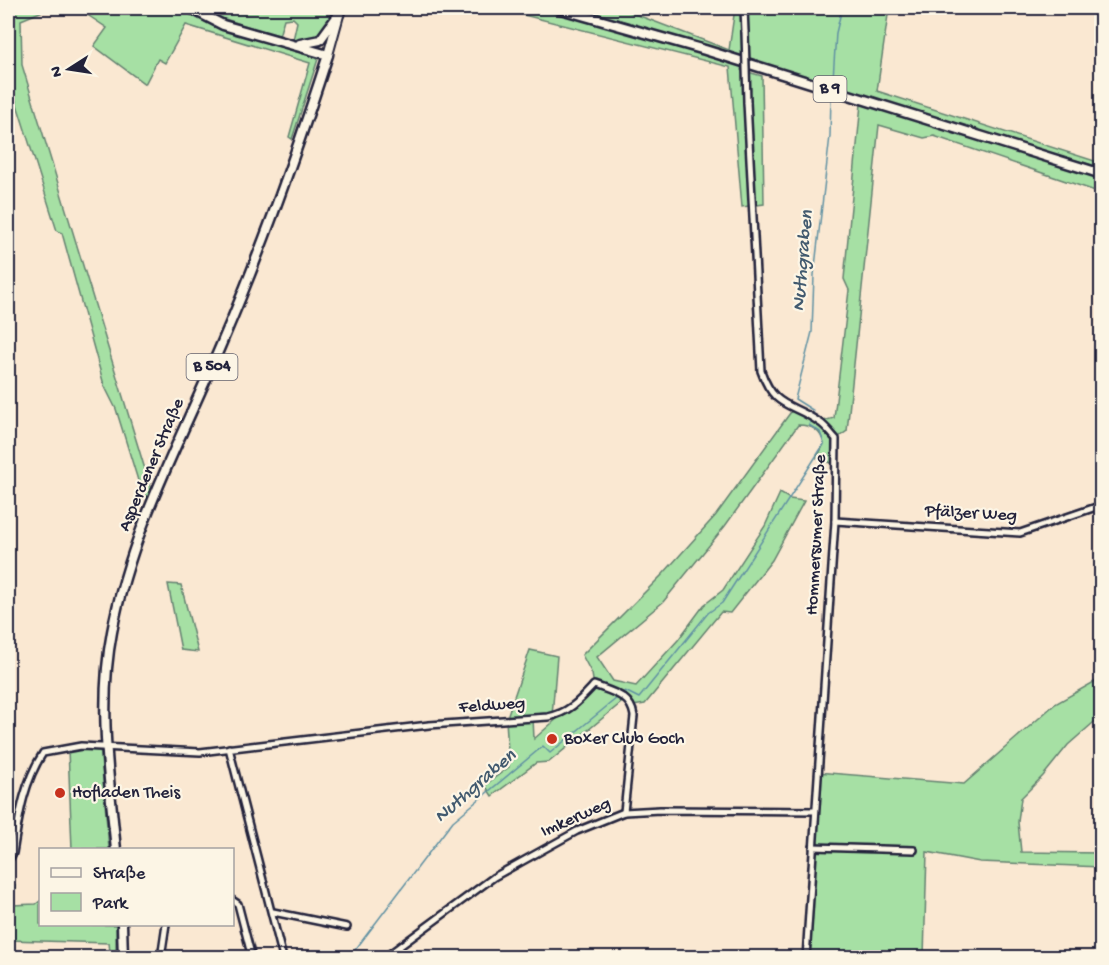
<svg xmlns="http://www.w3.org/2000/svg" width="1109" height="965" font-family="'Gochi Hand',sans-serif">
<rect width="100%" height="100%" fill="#fae8d2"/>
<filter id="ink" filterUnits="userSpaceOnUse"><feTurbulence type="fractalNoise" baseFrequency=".0167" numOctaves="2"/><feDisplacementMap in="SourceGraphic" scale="12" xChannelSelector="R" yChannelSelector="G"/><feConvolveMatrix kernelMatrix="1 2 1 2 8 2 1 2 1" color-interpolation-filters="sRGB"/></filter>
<g filter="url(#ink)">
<g fill="#a6e0a4" stroke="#648170" stroke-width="1.5">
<polygon points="8,8 50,8 21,20 22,65 151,489 147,498 140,487 116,409 104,385 62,233 57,231 8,76"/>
<path d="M87 8H185C200 29 289 47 318 59L292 139 289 137 310 63 186 25 165 63 158 59 145 84 94 46 107 28 86 14Z"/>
<polygon points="199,8 337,8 322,37 303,42 293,40 297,22 293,18 284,19 279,36 209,14"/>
<polygon points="496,8 539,8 576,16 742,66 741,70 762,76 764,204 742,207 730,67"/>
<polygon points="567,8 619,8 729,50 735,8 889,8 877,91 1101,163 1101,168 647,29"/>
<path d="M861 104 1101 177V193L934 136 924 138 879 125 847 431 836 439 837 465 817 458 824 444C821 430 812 425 798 425L725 526 663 602 597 657 613 681 636 686 678 640 704 605 723 590 765 526 780 493 790 499 804 501 772 560 730 613 721 612 645 704 633 706 626 699 549 762 536 763 492 796 485 785 509 767 506 720 530 650 557 656 552 716 533 718 534 739 594 686 592 674 582 655 663 574 716 515 793 409 820 422 834 418 849 290 844 279Z"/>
<polygon points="168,584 181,585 198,652 181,650"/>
<polygon points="1101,678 1101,716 1068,745 1043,776 1021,798 1018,822 1021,852 1101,853 1101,867 980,862 927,852 924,957 806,958 817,772 964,784 1055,704"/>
<polygon points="100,746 109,849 72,849 68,749"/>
<polygon points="8,880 15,885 12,905 36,904 40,901 40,924 116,925 116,952 110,952 109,943 8,940"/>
</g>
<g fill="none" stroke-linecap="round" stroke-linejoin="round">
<g stroke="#6191a3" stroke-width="1.5">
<polyline points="833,79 836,33 842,8"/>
<polyline points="812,415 814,411 795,399 812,332 814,275 830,136 831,97"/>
<polyline points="622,693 625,691 639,698 708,613 722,603 824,444 820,432 809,425 810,422"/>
<polyline points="349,958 453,821 543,746 550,753 617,698"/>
</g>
<defs>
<g id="minor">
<polyline points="744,8 745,32"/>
<path d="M747 102 761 371C775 410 791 402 819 422 826 426 831 434 836 439L835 521 806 958"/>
<polyline points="835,521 1020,533 1102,505"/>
<polyline points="229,748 283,958"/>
<polyline points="813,847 914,850"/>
<path d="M8 861 13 853C19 817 23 784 43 753L81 746 200 752 429 725 548 717C569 713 580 700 594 685 612 692 631 695 634 716L624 812"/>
<polyline points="232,900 238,904 252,958"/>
<polyline points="273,912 347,927"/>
<polyline points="161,958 166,924"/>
<polyline points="384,958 494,877 577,831 624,812 660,810 815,811"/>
</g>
<polyline id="secondary" points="328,55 341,8"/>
<g id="primary">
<polyline points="557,8 705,50 1102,174"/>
<polyline points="300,44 320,40 339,14"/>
<path d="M116 850C109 778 98 704 112 632 131 529 183 436 223 340 263 247 297 151 328 55L223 25 190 8"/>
<polyline points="122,924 123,958"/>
</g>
</defs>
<use href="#minor" stroke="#22223b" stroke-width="10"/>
<use href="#secondary" stroke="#22223b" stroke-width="12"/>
<use href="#primary" stroke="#22223b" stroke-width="13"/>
<use href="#minor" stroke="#fcf5e5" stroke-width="5"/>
<use href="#secondary" stroke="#fcf5e5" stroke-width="8"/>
<use href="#primary" stroke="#fcf5e5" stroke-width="8"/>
<defs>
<polyline id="minor-bridge" points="745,32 747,102"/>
</defs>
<use href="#minor-bridge" stroke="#22223b" stroke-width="10" stroke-linecap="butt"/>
<use href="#minor-bridge" stroke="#fcf5e5" stroke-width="5"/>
</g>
</g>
<g fill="#c8321e" stroke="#fcf5e5" stroke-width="2">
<circle cx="552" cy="739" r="6"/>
<circle cx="60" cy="793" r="6"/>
</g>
<g text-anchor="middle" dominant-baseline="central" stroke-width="4.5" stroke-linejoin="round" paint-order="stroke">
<g fill="#fcf5e5" stroke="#63616e" stroke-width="1.5">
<rect x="813.5" y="76" width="33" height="26" rx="4.5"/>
<rect x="186.5" y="354" width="51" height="26" rx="4.5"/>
</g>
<g font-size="16" font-weight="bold" fill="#22223b">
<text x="830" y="89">B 9</text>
<text x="212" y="367">B 504</text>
</g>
<g font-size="18" fill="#22223b" stroke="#fcf5e5">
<text transform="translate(152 465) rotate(-67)">Asperdener Straße</text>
<text transform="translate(971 514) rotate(3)">Pfälzer Weg</text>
<text transform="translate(817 535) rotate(-87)">Hommersumer Straße</text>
<text transform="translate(492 706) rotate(-4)">Feldweg</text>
<text transform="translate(576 818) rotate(-24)">Imkerweg</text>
</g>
<g font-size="18" fill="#22223b" stroke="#fcf5e5" text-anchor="start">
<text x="564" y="739">Boxer Club Goch</text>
<text x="72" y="793">Hofladen Theis</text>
</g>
<g font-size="20" font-style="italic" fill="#425a6f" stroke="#fcf5e5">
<text transform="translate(804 261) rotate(-85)">Nuthgraben</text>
<text transform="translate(476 787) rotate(-41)">Nuthgraben</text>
</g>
</g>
<rect width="1109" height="965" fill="none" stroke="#fcf5e5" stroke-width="30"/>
<rect x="15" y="15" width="1079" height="935" fill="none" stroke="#22223b" stroke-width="2" filter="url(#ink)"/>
<rect x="39" y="848" width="195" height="78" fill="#fcf5e5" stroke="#a5a1a1" stroke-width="1.5"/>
<rect x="51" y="868" width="30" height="9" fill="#fcf5e5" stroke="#a5a1a1" stroke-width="1.5"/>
<text x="93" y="878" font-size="18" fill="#22223b">Straße</text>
<rect x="51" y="893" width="30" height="18" fill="#a6e0a4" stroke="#a5a1a1" stroke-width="1.5"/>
<text x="93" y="908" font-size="18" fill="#22223b">Park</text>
<g transform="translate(69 69) rotate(258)" stroke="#fcf5e5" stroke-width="4.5" paint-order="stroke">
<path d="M0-4.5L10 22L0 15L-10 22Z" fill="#22223b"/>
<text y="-9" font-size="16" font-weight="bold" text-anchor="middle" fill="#22223b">N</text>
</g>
</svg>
